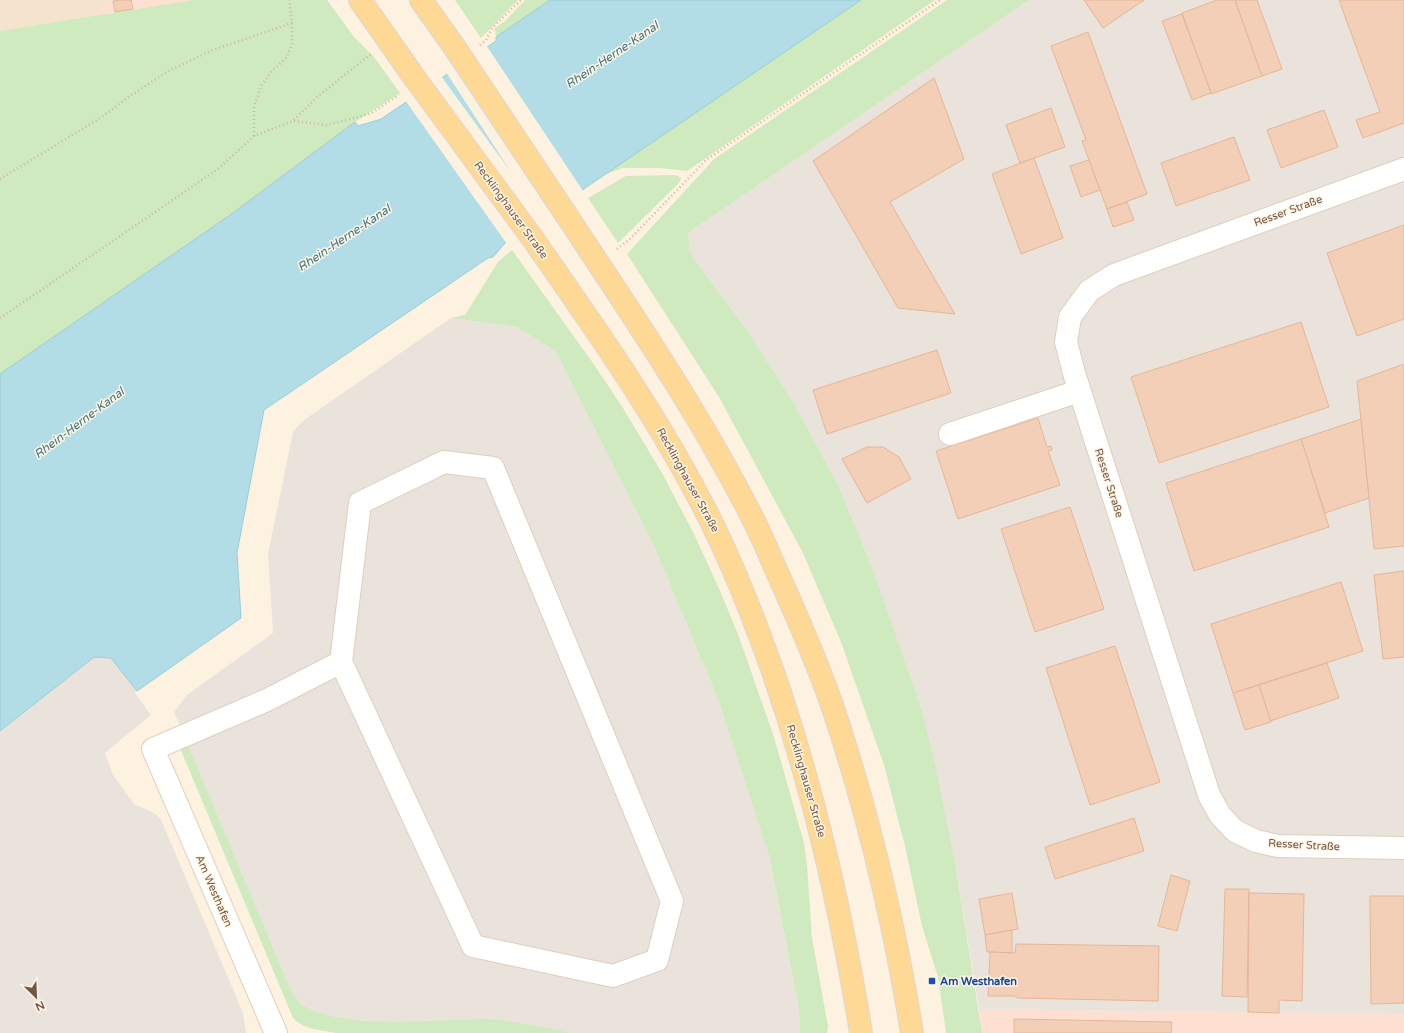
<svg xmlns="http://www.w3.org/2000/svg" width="1404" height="1033" font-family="'Varela Round',sans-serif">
<rect width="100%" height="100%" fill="#fdf2df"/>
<polygon fill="#f4e3cd" points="0,0 113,0 89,17 0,31"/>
<g fill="#fde0d2">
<polygon points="113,0 193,0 89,17"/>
<polygon points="979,1009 1404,1014 1404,1033 982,1033"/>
</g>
<g fill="#eae3db">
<polygon points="1029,0 1404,0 1404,1014 979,1009 955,863 920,704 872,567 839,487 795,405 749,333 690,253 688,233"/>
<polygon points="451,318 517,327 556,352 654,546 718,699 770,859 799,1009 800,1033 571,1033 489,1019 445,1020 414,1024 380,1025 337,1019 319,1014 308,1008 299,1002 291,990 174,712 187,695 273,633 268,554 293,432 304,420"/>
<polygon points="94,657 111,658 137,691 135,693 151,715 108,750 105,754 113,775 134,804 148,810 157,815 162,822 243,1013 246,1033 0,1033 0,731"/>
</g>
<g fill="#ceeabe">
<polygon points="193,0 327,0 354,37 374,57 400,93 355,122 230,215 0,374 0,31"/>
<polygon points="455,0 518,0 481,38"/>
<polygon points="525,0 550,0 496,37 495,28 505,21"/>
<polygon points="861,0 935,0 687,171 660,168 623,168 601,176"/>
<polygon points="947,0 1029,0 688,233 690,253 749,333 795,405 839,487 872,567 920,704 935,764 955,863 982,1033 946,1033 938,977 922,926 905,846 884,765 841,642 803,553 719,397 627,254 714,159"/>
<polygon points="676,175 681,178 679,183 618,243 588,198 626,176"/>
<polygon points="512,250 595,366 623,408 662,473 694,534 721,593 739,637 774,737 804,843 807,865 812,938 828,1026 827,1033 800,1033 799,1009 770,859 718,699 654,546 556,352 517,327 451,318 465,315 498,262"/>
<path d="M188 745 291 990C294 994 297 999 300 1003 342 1033 436 1018 487 1019 495 1019 504 1021 512 1022 532 1025 552 1029 571 1033H337C321 1030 304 1030 293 1018L180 748Z"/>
</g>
<polygon fill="#b3dde6" stroke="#99cdd8" points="550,0 861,0 506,242 493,257 488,258 482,262 264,410 237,553 241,618 137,691 111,658 94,657 0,731 0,374 230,215 355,122 358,126 381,119 496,41 496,37"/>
<polygon fill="#fdf2df" points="486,45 583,191 507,244 405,100 441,76 511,172 446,72"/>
<g fill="#f2cfb6" stroke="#e5b696">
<polygon points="120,0 131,0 133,9 115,12 113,1"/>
<polygon points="1084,0 1144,0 1103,28"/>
<polygon points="1217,0 1235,0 1262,76 1211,94 1182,13"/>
<polygon points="1235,0 1257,0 1282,69 1262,76"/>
<polygon points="1339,0 1404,0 1404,123 1363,138 1356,120 1380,112"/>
<polygon points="1182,14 1211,93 1192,100 1162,21"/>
<polygon points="1088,32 1147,194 1107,209 1082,141 1086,140 1051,46"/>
<polygon points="934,78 964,159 890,202 955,314 898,308 813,161"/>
<polygon points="1051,108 1065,147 1020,163 1006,125"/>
<polygon points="1324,110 1338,147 1281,168 1267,130"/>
<polygon points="1234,137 1250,180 1176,206 1161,163"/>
<polygon points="1034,158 1063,238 1021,254 992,174"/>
<polygon points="1089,160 1100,190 1081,197 1070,166"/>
<polygon points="1127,202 1134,220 1113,227 1107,209"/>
<polygon points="1404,225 1404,319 1357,336 1327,253"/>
<polygon points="1301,322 1329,407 1159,463 1131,377"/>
<polygon points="937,350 951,393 827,434 813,390"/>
<polygon points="1404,364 1404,546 1374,549 1357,381"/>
<polygon points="1038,418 1047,447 1051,446 1052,450 1048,451 1060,485 958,519 936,451"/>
<polygon points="1361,419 1369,498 1325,513 1301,439"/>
<polygon points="1301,439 1329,527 1194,571 1166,483"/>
<polygon points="867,447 883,447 899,457 911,479 867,503 842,459"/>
<polygon points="1070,507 1104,609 1035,632 1001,529"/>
<polygon points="1404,571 1404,657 1383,659 1374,575"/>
<polygon points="1341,582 1363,651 1233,693 1211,624"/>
<polygon points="1115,646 1160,782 1090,805 1046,668"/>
<polygon points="1327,663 1339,698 1270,721 1259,685"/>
<polygon points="1259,685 1271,722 1245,730 1233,693"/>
<polygon points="1134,818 1144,851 1055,879 1045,847"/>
<polygon points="1171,875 1190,881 1177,931 1158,926"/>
<polygon points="1225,889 1249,889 1247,997 1222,996"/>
<polygon points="1012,893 1018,929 985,935 979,899"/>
<polygon points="1249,893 1304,894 1302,1001 1279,1000 1279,1013 1248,1012"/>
<polygon points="1370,896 1404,896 1404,1003 1371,1004"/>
<polygon points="1012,930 1012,953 987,952 985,935"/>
<polygon points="1016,944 1159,946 1158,1001 1018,998 1014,996 988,996 990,952 1015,953"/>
<polygon points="1014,1019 1172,1022 1171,1033 1014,1033"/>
</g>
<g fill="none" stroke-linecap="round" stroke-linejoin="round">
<defs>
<g id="minor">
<polyline points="1404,169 1114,275 1089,291 1070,317 1066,342 1074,373 1209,795 1220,815 1235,831 1256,841 1278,846 1404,848"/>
<polyline points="950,434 1079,391"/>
<polyline points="276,1033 153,749 267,700 341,662 473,946 613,976 657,960 672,901 493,468 444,462 360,503 341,662"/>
</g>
<g id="major">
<polyline points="360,0 414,77"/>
<polyline points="421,0 455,48"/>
<path d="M567 216C633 316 701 415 755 523 763 539 770 556 777 572 797 616 816 660 832 705 868 812 894 922 912 1033"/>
<path d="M533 239C592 324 652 408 700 500 729 554 751 611 772 669 813 787 841 909 861 1033"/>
</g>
</defs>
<use href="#minor" stroke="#e0cebb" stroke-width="24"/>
<use href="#major" stroke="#ddd7d3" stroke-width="24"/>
<g stroke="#d7b39a" stroke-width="2.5" stroke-dasharray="1 3" stroke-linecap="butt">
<polyline points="480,45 486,40 492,28 521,0"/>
<polyline points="294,121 326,125 370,114 399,95"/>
<polyline points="254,136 254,107 261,86 272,71 287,57 292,44 292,23 289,0"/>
<polyline points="0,179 102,117 130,96 170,70 213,50 292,23"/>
<polyline points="617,249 630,239 706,160 940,0"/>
<polyline points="0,318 218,169 254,136 293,121 317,97 371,54"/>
</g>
<use href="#minor" stroke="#fff" stroke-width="22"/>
<use href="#major" stroke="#fdd995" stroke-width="22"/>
<defs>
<g id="major-bridge">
<polyline points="455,48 567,216"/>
<polyline points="414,77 533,239"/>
</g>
</defs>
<use href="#major-bridge" stroke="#ddd7d3" stroke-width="24" stroke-linecap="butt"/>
<use href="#major-bridge" stroke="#fdd995" stroke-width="22"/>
</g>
<rect fill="#1a4fb4" stroke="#fff6e5" stroke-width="1.5" x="928" y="977" width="8" height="8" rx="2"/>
<g text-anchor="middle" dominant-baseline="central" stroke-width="3" stroke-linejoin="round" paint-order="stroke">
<g font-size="11" fill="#735746" stroke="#fff6e5">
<text transform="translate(511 210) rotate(54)">Recklinghauser Straße</text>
<text transform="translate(1288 211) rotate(-20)">Resser Straße</text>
<text transform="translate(688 480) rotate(61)">Recklinghauser Straße</text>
<text transform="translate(1109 483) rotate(72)">Resser Straße</text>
<text transform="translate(806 781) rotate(74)">Recklinghauser Straße</text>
<text transform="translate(1304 845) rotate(3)">Resser Straße</text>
<text transform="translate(214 891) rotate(67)">Am Westhafen</text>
</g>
<g font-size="11" font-weight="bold" fill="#164399" stroke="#fff6e5" text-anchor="start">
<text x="940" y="981">Am Westhafen</text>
</g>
<g font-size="12" font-style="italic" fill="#3d7380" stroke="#fff6e5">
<text transform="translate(612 55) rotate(-34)">Rhein-Herne-Kanal</text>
<text transform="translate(344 238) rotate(-34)">Rhein-Herne-Kanal</text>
<text transform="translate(79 423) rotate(-37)">Rhein-Herne-Kanal</text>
</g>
</g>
<g transform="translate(36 997) rotate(156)" stroke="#fff6e5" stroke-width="3" paint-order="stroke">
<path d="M0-3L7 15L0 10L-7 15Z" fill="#735746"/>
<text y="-6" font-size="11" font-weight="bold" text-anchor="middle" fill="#735746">N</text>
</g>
</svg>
